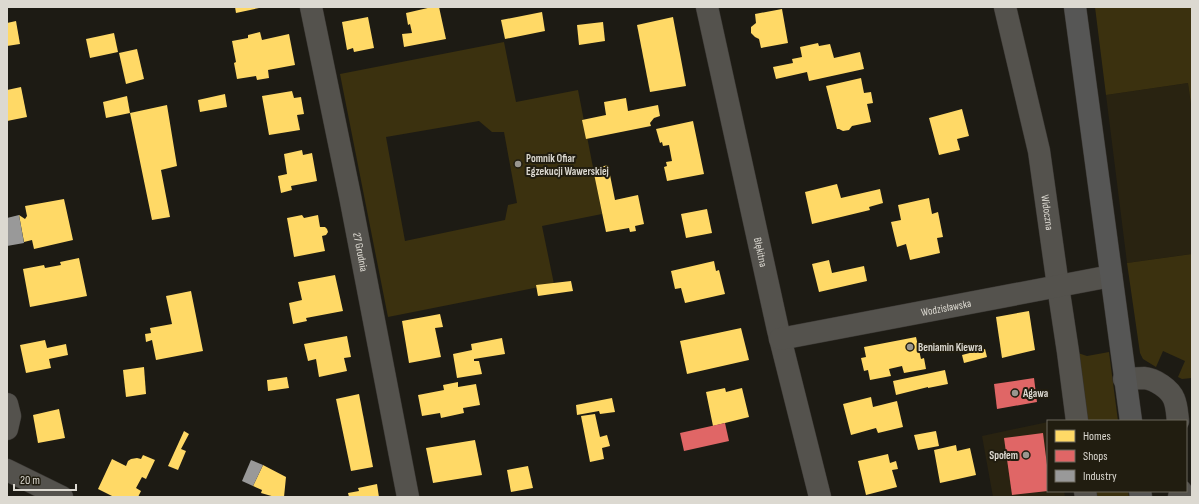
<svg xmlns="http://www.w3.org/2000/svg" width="1199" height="504" font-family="'Sofia Sans Condensed',sans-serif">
<rect width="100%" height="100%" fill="#1d1b14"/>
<g fill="#292311">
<polygon points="1188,83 1192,112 1192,254 1127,263 1106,95"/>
<polygon points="1048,422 1048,491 1064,491 1065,497 993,497 982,436"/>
</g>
<g fill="#3b310f" fill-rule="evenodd">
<polygon points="1095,7 1192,7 1192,112 1188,83 1106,95"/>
<path d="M504 42 516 102 578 90 602 214 542 226 554 284 388 317 340 74ZM479 121 492 132H504L517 203 508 205 505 220 405 241 386 137Z"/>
<polygon points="1192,254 1192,378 1182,379 1178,377 1185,361 1163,351 1156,367 1143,359 1140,353 1127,263"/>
<polygon points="1109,352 1118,421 1087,421 1078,353 1087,356"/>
<polygon points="1096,491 1128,491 1129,497 1097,497"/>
</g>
<g fill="#ffd966">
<polygon points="235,7 259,7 259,8 236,13"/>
<polygon points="432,7 439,7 446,39 404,47 402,34 412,33 410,24 408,25 406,13"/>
<polygon points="782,9 788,43 761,48 759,39 755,37 751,33 751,27 756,23 755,14"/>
<polygon points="542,12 545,31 505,39 501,20"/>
<polygon points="368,17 374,48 354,52 353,48 347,50 342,22"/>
<polygon points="673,17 686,86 650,92 637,25"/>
<polygon points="16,21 20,44 7,46 7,23"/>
<polygon points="603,22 605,41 579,45 577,25"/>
<polygon points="260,32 262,40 289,34 295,65 268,70 269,78 257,80 256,76 237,79 234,63 236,62 232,41 248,38 248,35"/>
<polygon points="114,33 118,52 90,58 86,39"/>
<polygon points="818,43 819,46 830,44 834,58 860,52 864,69 809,81 807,72 776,79 773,67 793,63 792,59 802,57 800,47"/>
<polygon points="137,49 144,79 126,84 119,53"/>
<polygon points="861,78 864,93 871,92 873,103 867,104 871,122 852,126 849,130 843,131 839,129 837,129 826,86"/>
<polygon points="21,87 27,117 7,121 7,90"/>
<polygon points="292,91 294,98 301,97 304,114 297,115 300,130 269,135 262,96"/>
<polygon points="225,94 227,107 200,112 198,100"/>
<polygon points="127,96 130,113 106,118 103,102"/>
<polygon points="626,98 628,111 658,105 660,116 654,118 650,123 651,126 586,139 582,120 606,115 604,102"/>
<polygon points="167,105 177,166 161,170 170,217 152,220 130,113"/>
<polygon points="962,109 969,136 957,139 960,150 939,155 929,118"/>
<polygon points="693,121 704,174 667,181 664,167 667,166 666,162 672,161 669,145 663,146 662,142 660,143 656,129"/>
<polygon points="302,150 303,155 312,153 317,181 291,186 292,190 281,193 278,176 287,174 284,154"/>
<polygon points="608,165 615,200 638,195 644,224 635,226 636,231 630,232 629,228 606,232 593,169"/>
<polygon points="837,184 841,198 880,189 883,203 869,207 870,210 812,224 805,192"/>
<polygon points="929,198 932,214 938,212 943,237 937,238 940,253 910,260 906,244 897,247 891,222 901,220 898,205"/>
<polygon points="64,199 73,240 34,249 32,240 24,242 19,215 25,219 27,216 25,206"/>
<polygon points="707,209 712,233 686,238 681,214"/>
<polygon points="302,215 304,218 318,215 320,227 325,227 327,229 328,232 326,235 322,236 325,251 294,257 287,218"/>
<polygon points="79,258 87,296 30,307 23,269 44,265 45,268 61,265 60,262"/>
<polygon points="829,260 832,273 864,266 867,281 819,292 812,264"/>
<polygon points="714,261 716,271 719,270 725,294 685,303 681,288 675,289 671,271"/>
<polygon points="335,275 343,311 306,318 307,321 293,324 289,303 302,300 298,282"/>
<polygon points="571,281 573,291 538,296 536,285"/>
<polygon points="191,291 203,351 156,360 152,340 146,342 145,334 151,333 150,328 172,324 166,296"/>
<polygon points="1029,311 1035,350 1002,358 996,317"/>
<polygon points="440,314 443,327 435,328 441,357 409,363 402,321"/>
<polygon points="741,328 749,360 687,374 680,341"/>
<polygon points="347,336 351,357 344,358 347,371 319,377 316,359 308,361 304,344"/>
<polygon points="916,337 921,359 924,358 926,369 904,373 902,366 889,369 891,376 870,380 868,370 864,371 861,358 866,357 864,347"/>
<polygon points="502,338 505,354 474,359 474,361 479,361 482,374 457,378 453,354 472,350 471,344"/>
<polygon points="45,340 47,348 66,344 68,355 49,359 51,368 26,373 20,345"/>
<polygon points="985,349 987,357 964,363 962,355"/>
<polygon points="144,367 146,394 126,397 123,370"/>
<polygon points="945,370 948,384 928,388 928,387 896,395 893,381"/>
<polygon points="287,377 289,388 268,391 267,380"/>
<polygon points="458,382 458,387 476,384 480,405 463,408 464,413 441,418 440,413 422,416 418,395 444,390 443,385"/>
<polygon points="725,388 726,392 742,388 749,417 713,426 706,392"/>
<polygon points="359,394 373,467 351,471 336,399"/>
<polygon points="871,397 873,407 897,401 903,427 878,433 876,428 851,435 843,404"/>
<polygon points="612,398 615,412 600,414 599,411 577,415 576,405"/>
<polygon points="59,409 65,438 38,443 33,415"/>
<polygon points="595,414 600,437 607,435 610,446 602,448 604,459 590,462 581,416"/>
<polygon points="184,431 189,434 181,449 186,451 178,470 168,466"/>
<polygon points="936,431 939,446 918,450 914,435"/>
<polygon points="475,440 482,475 433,483 426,448"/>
<polygon points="956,445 957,451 970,448 976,475 940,483 934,450"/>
<polygon points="888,454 890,463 896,461 898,469 892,470 897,487 866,495 858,461"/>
<polygon points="143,455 155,460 146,479 142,477 136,488 141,491 138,497 114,497 98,489 112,459 126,466 128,461 131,459 137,458 141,459"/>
<polygon points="263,465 286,477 284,497 275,497 261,493 262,490 253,486"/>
<polygon points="528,466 533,488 511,492 507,470"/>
<polygon points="377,484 379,497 349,497 348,493 359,491 358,488"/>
</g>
<g fill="#e06666">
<polygon points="1034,378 1037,402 997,409 994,384"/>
<polygon points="725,423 729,441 684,451 680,433"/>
<polygon points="1043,433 1048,473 1048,491 1012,495 1004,438"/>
</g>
<g fill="#999">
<polygon points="19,215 24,243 7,246 7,218"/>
<polygon points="251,460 263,465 253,486 242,481"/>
</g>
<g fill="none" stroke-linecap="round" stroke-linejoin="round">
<defs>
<g id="minor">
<path id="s1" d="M311 7 350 196 408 497"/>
<path id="s2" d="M707 7 778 330 820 497"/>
<path id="s3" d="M1005 7 1039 151 1058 286 1068 352 1077 421"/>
<path id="s4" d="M780 339 1111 276"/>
<path d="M1124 379C1131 379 1137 378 1144 378 1155 379 1170 389 1174 399 1177 406 1177 414 1178 421"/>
<polyline points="7,404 10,416 7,429"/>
<polyline points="7,470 62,497"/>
<polyline points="1085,491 1086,497"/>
<polyline points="1179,497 1181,491"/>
</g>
<g id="major">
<polyline points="1075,7 1131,421"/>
<polyline points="1140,491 1141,497"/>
</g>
</defs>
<use href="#minor" stroke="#3a3733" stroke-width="23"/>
<use href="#major" stroke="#3a3733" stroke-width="23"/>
<use href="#minor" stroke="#54524d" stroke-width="22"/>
<use href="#major" stroke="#565655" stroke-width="22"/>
</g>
<g fill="#99968f" stroke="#211d10" stroke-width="1.5">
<circle cx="518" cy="164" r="4"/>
<circle cx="910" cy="347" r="4"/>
<circle cx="1015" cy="393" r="4"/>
<circle cx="1026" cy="455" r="4"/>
</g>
<g text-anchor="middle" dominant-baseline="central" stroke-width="4" stroke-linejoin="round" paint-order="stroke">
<g font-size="11" font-weight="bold" fill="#dcd9d1" stroke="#211d10" text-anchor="start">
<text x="526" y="158">Pomnik Ofiar<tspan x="526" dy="13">Egzekucji Wawerskiej</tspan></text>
<text x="918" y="347">Beniamin Kiewra</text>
<text x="1023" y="393">Agawa</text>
<text x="1018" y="455" text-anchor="end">Społem</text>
</g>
<g font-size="11" fill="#dcd9d1" stroke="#211d10">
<text stroke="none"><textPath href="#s3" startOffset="210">Widoczna</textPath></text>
<text stroke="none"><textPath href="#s1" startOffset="250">27 Grudnia</textPath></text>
<text stroke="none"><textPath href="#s2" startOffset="251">Błękitna</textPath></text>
<text stroke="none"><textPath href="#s4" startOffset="169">Wodzisławska</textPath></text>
</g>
</g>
<rect width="1199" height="504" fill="none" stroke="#dcd9d1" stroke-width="16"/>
<rect x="1047" y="420" width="140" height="72" fill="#211d10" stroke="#6c685d"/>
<rect x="1055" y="430" width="20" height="12" fill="#ffd966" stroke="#6c685d"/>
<text x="1083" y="440" font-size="12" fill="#dcd9d1">Homes</text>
<rect x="1055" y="450" width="20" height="12" fill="#e06666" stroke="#6c685d"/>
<text x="1083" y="460" font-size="12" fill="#dcd9d1">Shops</text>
<rect x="1055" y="470" width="20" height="12" fill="#999999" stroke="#6c685d"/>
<text x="1083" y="480" font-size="12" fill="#dcd9d1">Industry</text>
<path d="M14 484v6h62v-6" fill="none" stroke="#dcd9d1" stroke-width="2"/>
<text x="20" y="484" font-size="12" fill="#dcd9d1" stroke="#211d10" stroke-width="3" paint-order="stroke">20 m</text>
</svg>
